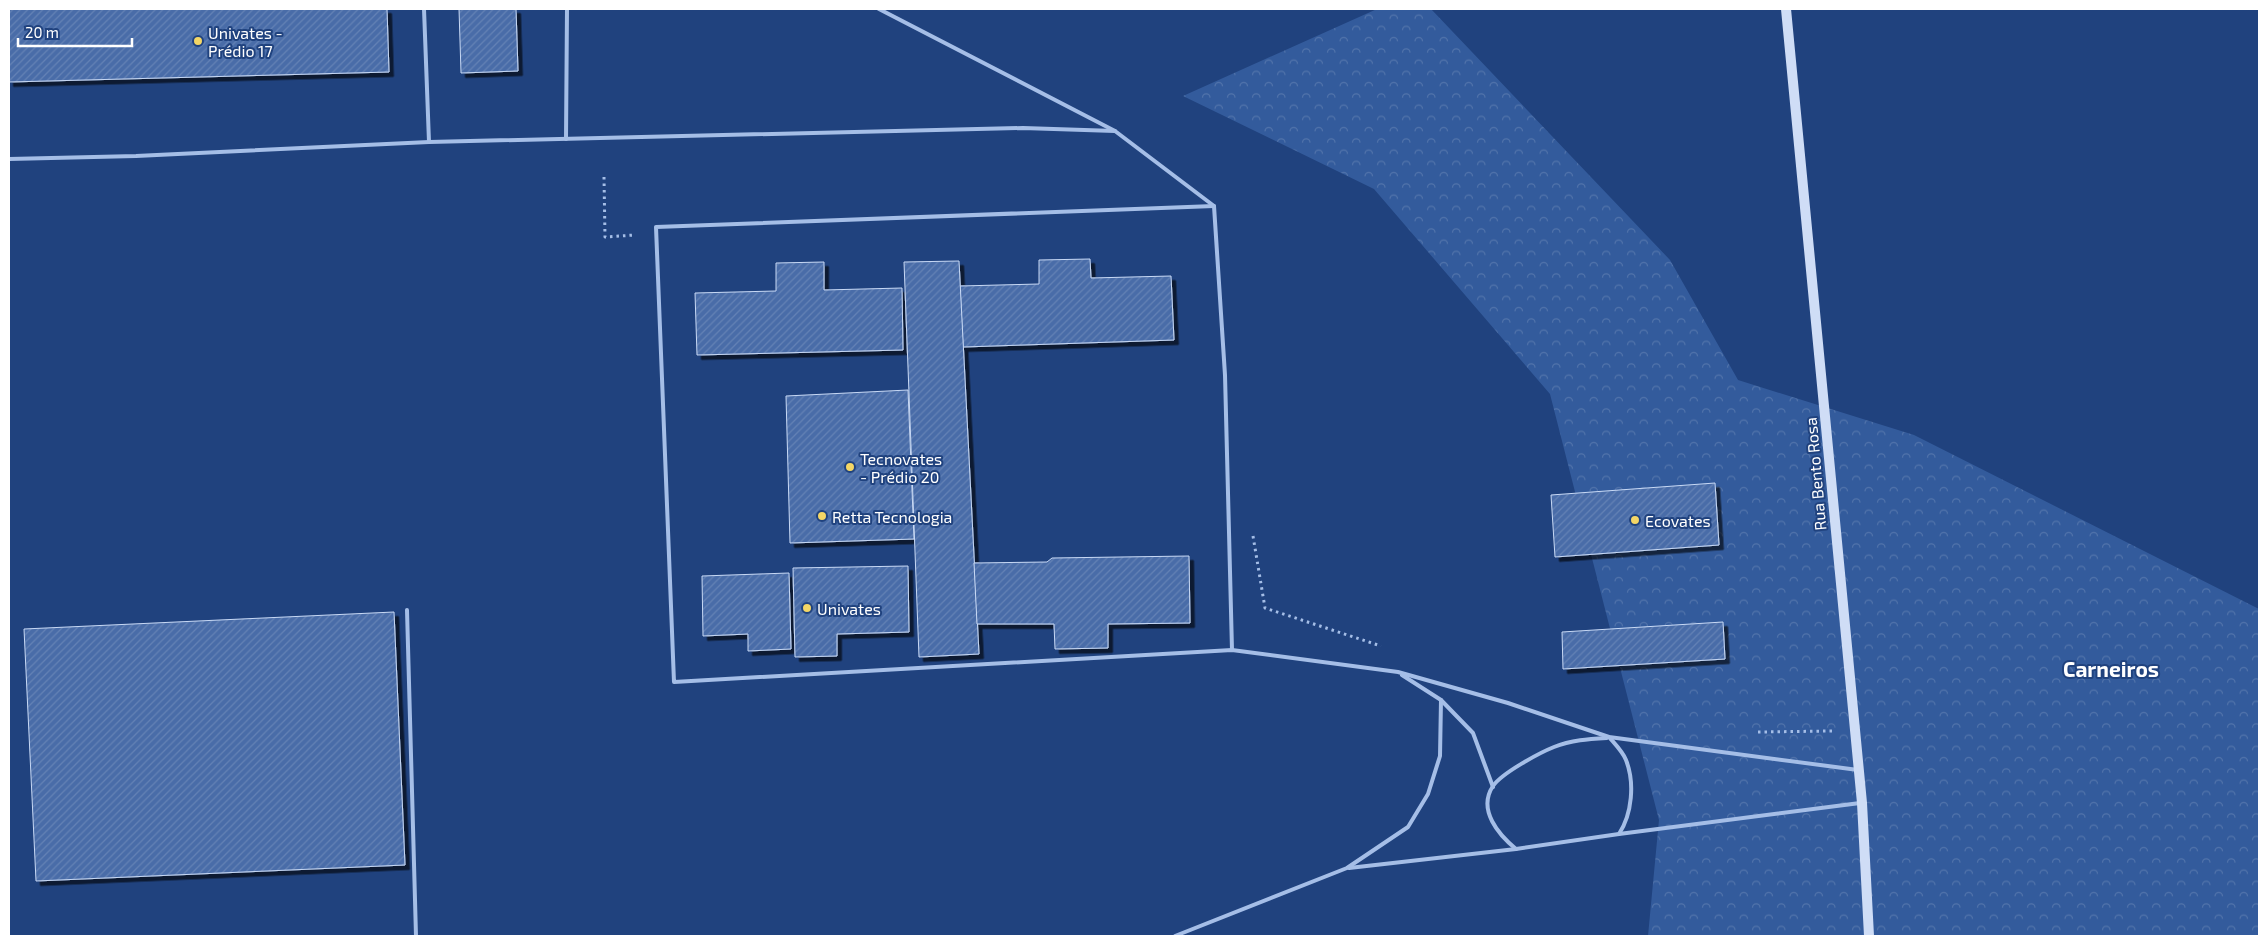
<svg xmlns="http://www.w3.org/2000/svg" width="2268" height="945" font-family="'Exo 2',sans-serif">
<defs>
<pattern id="forest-crowns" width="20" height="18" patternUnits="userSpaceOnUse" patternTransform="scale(1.25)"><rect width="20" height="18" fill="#335b9c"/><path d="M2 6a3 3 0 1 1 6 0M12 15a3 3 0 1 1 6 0" fill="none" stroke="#5274ab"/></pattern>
<pattern id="building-hatch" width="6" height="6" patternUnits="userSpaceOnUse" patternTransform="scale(1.25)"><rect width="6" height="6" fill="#496ca8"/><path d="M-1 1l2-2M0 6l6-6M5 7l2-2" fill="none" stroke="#6482b5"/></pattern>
<filter id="shadow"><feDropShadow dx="4.5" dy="4.5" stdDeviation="0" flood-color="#0009"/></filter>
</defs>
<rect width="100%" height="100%" fill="#20427e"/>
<polygon fill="url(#forest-crowns)" points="1377,9 1431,9 1670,260 1738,380 1914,435 2259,609 2259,936 1648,936 1659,820 1550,394 1374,189 1183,96"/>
<g fill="url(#building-hatch)" stroke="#c8d9f5" filter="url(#shadow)">
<polygon points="9,9 387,9 389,72 9,82"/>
<polygon points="459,9 516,9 518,71 461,73"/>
<polygon points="1090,259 1091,278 1171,276 1174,340 963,347 960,286 1039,284 1039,260"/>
<polygon points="959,261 979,654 919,657 904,262"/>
<polygon points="824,262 824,290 902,288 903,350 697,355 695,293 776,291 776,263"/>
<polygon points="908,390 914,539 790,543 786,396"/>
<polygon points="1715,483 1719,545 1555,557 1551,495"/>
<polygon points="1189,556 1190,623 1108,624 1108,648 1055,649 1054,624 977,624 974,563 1047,562 1052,558"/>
<polygon points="908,566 909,632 837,634 837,656 795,657 793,568"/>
<polygon points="789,573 791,649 748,651 748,634 703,636 702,576"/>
<polygon points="394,612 405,865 36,881 24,629"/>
<polygon points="1723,622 1725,659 1563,669 1562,632"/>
</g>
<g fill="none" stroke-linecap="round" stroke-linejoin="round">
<g stroke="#a5bee7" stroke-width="3" stroke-dasharray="2.5 4" stroke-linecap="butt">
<polyline points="604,177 605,237 635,235"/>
<polyline points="1253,536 1265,608 1381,646"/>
<polyline points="1758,732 1832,731"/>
</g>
<g stroke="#a5bee7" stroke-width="4">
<polyline points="424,9 429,142"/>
<polyline points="879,9 1115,131 1214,206 1225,375 1232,650"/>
<polyline points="566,139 567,9"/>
<polyline points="9,159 136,156 429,142 1023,128 1115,131"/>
<polyline points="1214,206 656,227 674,682 1232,650 1398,672 1508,703 1609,737 1858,770"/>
<polyline points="407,610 416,936"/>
<polyline points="1402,675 1441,700 1473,733 1493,787"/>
<polyline points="1619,834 1860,803"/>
<path d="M1516 849C1499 835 1477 810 1493 786 1502 773 1539 753 1554 747 1571 740 1589 739 1607 738"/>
<path d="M1349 868 1516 849 1619 834C1632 814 1635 783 1626 760 1623 752 1615 744 1609 737"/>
<polyline points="1175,936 1347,868 1408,827 1428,794 1440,756 1441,700"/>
</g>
<polyline stroke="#cfddf6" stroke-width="10" points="1786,9 1862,803 1869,936"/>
</g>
<g fill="#f4d666" stroke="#20427e" stroke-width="2">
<circle cx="198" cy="41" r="5"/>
<circle cx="850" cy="467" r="5"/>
<circle cx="822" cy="516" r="5"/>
<circle cx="1635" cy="520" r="5"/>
<circle cx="807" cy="608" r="5"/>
</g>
<g text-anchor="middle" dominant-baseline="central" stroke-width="4" stroke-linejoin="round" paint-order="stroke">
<g font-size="16" fill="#fff" stroke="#20427e" text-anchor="start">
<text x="208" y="32">Univates -<tspan x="208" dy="18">Prédio 17</tspan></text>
<text x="860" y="458">Tecnovates<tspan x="860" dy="18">- Prédio 20</tspan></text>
<text x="832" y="516">Retta Tecnologia</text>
<text x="1645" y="520">Ecovates</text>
<text x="817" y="608">Univates</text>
</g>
<g font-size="16" fill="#fff" stroke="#20427e">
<text transform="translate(1815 474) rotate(-95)">Rua Bento Rosa</text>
</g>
<g font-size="21" font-weight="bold" fill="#fff" stroke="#20427e">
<text x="2111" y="668">Carneiros</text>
</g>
</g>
<rect width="2268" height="945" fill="none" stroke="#ffffff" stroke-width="20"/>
<path d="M18 38v8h114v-8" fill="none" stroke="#ffffff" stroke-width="2.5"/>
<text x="25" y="38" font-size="15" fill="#ffffff" stroke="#20427e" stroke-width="4" paint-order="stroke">20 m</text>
</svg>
